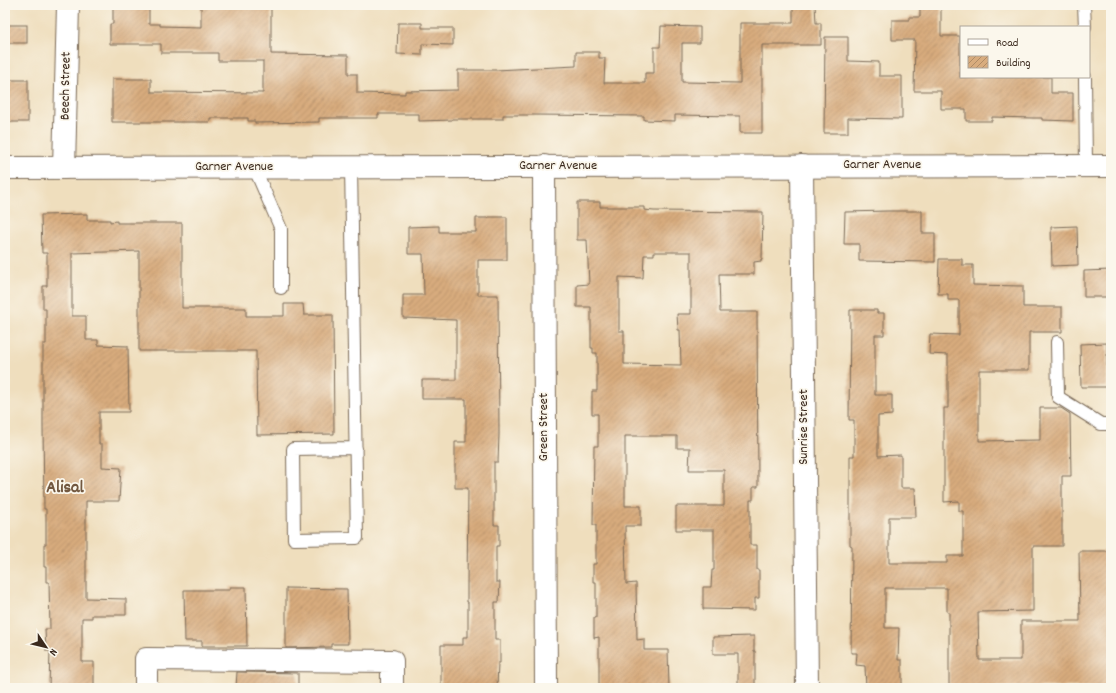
<svg xmlns="http://www.w3.org/2000/svg" width="1116" height="693" font-family="Dekko,sans-serif">
<defs>
<pattern id="building-hatch" width="6" height="6" patternUnits="userSpaceOnUse"><rect width="6" height="6" fill="#d8ac7e"/><path d="M-1 1l2-2M0 6l6-6M5 7l2-2" fill="none" stroke="#b08c67"/></pattern>
</defs>
<rect width="100%" height="100%" fill="#fbf7ec"/>
<filter id="ink" filterUnits="userSpaceOnUse"><feTurbulence type="fractalNoise" baseFrequency=".025" numOctaves="2"/><feDisplacementMap in="SourceGraphic" scale="8" xChannelSelector="R" yChannelSelector="G"/><feConvolveMatrix kernelMatrix="1 2 1 2 8 2 1 2 1" color-interpolation-filters="sRGB"/></filter>
<filter id="wash" filterUnits="userSpaceOnUse"><feTurbulence type="fractalNoise" baseFrequency=".012" numOctaves="4" result="noise"/><feDisplacementMap in="SourceGraphic" scale="16" xChannelSelector="R" yChannelSelector="G"/><feGaussianBlur stdDeviation="0.9" result="paint"/><feColorMatrix in="noise" values="0 0 0 0 0 0 0 0 0 0 0 0 0 0 0 0 0 1.4 0 .05"/><feComposite in="paint" operator="in"/></filter>
<g filter="url(#wash)">
<rect width="100%" height="100%" fill="#efdebd"/>
<g id="blocks">
<g fill="url(#building-hatch)" fill-rule="evenodd">
<polygon points="113,5 149,5 149,24 160,24 160,26 201,27 201,6 258,5 258,7 271,7 271,54 348,55 348,74 357,74 357,93 405,94 405,91 458,90 458,70 496,70 576,66 576,52 599,52 599,58 605,58 604,83 645,83 645,73 654,73 654,47 660,47 661,26 700,27 700,43 682,43 682,82 740,83 740,23 793,23 793,5 815,5 816,23 821,23 821,45 762,45 762,133 740,133 740,116 675,115 675,121 644,120 644,116 535,115 503,115 503,119 452,119 452,120 419,121 419,114 378,114 378,118 319,118 319,122 255,123 255,121 248,121 248,118 210,118 210,122 112,122 112,79 151,79 151,92 263,93 263,61 218,61 218,53 161,53 161,44 110,44 110,24 113,24"/>
<polygon points="920,5 941,5 941,36 960,36 960,77 1051,77 1051,93 1073,93 1073,121 1042,120 1042,118 1033,118 992,117 992,121 966,121 966,109 941,109 941,91 914,91 915,40 892,40 892,20 909,20 909,17 920,17"/>
<polygon points="398,23 422,23 422,28 453,28 453,45 422,44 422,55 397,54"/>
<rect x="5" y="25" width="22" height="18"/>
<polygon points="825,37 848,37 848,61 879,62 879,76 902,76 902,119 848,118 848,133 824,133"/>
<rect x="5" y="80" width="23" height="42"/>
<path d="M577 202H600V207H644V210L654 211 763 212 762 259H761V261L754 262V274H719L720 312H757L758 487H753V500H750V545H757V570H759V598H755V610L703 609V587H711L712 570H714V530H676V506H724V470H689L690 448H677V436H625V506H641V526H625L626 584 636 583 637 640 644 639V650H668L669 688H599V637L594 638V618H596V582H593V564H596V525H593L594 446H598V414H592V391H597V353H593V348H591V307H577V285L589 284 587 240H577ZM654 252H691V314H677L678 330H680L681 365 624 364V331H619V277L643 278 644 255H654Z"/>
<polygon points="888,211 922,211 922,233 935,233 935,262 859,261 859,244 844,244 845,212"/>
<polygon points="87,214 87,220 110,220 110,222 117,221 117,223 182,223 182,308 246,308 246,316 284,316 284,304 303,304 304,315 333,315 334,434 257,435 256,351 139,351 139,251 72,253 72,316 86,316 86,340 98,340 98,345 128,346 129,412 99,412 99,444 102,444 102,467 121,468 119,501 86,501 86,598 126,599 126,615 92,615 92,618 82,618 82,662 94,662 94,688 49,688 50,651 46,651 45,629 50,629 49,582 46,582 46,567 44,567 44,544 46,544 46,509 44,509 43,425 43,344 46,344 46,309 43,309 43,286 47,286 47,253 42,253 41,215"/>
<polygon points="488,217 507,217 507,260 478,260 478,295 498,295 499,434 498,462 494,462 494,525 499,525 499,546 496,546 496,582 500,582 499,602 495,602 495,640 500,640 500,663 498,663 497,688 455,688 455,686 441,685 441,645 463,645 463,637 468,637 468,602 467,602 467,586 468,488 455,488 455,442 466,442 466,399 422,399 422,380 456,380 456,320 403,318 403,295 424,295 423,254 408,254 408,227 439,226 439,232 476,232 476,218 488,218"/>
<polygon points="1077,226 1078,265 1052,266 1051,227"/>
<polygon points="939,259 962,259 962,265 973,265 973,285 1023,286 1023,307 1062,307 1062,332 1029,332 1029,370 979,370 979,441 1040,440 1040,408 1061,408 1070,414 1071,476 1062,476 1062,546 1033,546 1033,611 978,612 979,660 1021,660 1021,621 1080,621 1079,551 1111,551 1111,687 949,687 949,612 947,612 947,588 885,588 885,628 899,628 898,660 902,660 902,688 866,688 865,666 856,665 857,653 851,653 852,546 850,545 850,456 854,456 854,420 849,420 850,310 877,310 877,313 884,313 884,335 875,335 875,395 892,395 892,415 878,416 878,456 901,455 901,488 915,488 916,517 889,517 889,563 947,563 947,556 963,556 963,511 959,511 959,501 944,502 944,408 948,408 948,355 929,354 930,334 959,335 959,300 948,300 948,294 938,294"/>
<polygon points="1111,270 1111,297 1084,297 1084,271"/>
<polygon points="1107,343 1107,387 1081,387 1080,344"/>
<polygon points="230,587 246,587 247,646 202,646 202,641 185,641 184,590 230,590"/>
<polygon points="286,588 347,589 348,644 331,644 331,647 286,648"/>
<polygon points="754,636 754,651 755,651 755,688 738,688 738,654 713,654 713,637"/>
<polygon points="237,672 298,673 298,688 236,688"/>
</g>
</g>
</g>
<g filter="url(#ink)">
<use href="#blocks" fill-opacity="0" stroke="#7a6956" stroke-width="1"/>
<g fill="none" stroke-linecap="round" stroke-linejoin="round">
<defs>
<g id="lane">
<polyline points="1084,5 1085,27"/>
<polyline points="1085,77 1086,165"/>
<polyline points="351,166 357,538 294,539 293,449 356,448"/>
<polyline points="254,167 281,229 281,288"/>
<polyline points="1057,342 1058,397 1101,424 1111,424"/>
</g>
<g id="street">
<polyline points="544,166 546,688"/>
<polyline points="802,166 807,688"/>
<polyline points="64,168 68,5"/>
<polyline points="146,688 146,659 392,661 392,688"/>
</g>
<polyline id="secondary" points="5,168 1111,166"/>
</defs>
<use href="#lane" stroke="#7a6956" stroke-width="14"/>
<use href="#street" stroke="#7a6956" stroke-width="24"/>
<use href="#secondary" stroke="#7a6956" stroke-width="24"/>
<use href="#lane" stroke="#fff" stroke-width="12"/>
<use href="#street" stroke="#fff" stroke-width="22"/>
<use href="#secondary" stroke="#fff" stroke-width="22"/>
</g>
</g>
<g text-anchor="middle" dominant-baseline="central" stroke-width="3.5" stroke-linejoin="round" paint-order="stroke">
<g font-size="14" fill="#3b2a1e" stroke="#fbf7ec">
<text transform="translate(66 86) rotate(-89)">Beech Street</text>
<text x="882" y="165">Garner Avenue</text>
<text x="558" y="166">Garner Avenue</text>
<text x="234" y="167">Garner Avenue</text>
<text transform="translate(544 427) rotate(-90)">Green Street</text>
<text transform="translate(804 427) rotate(-90)">Sunrise Street</text>
</g>
<g font-size="18" font-weight="bold" fill="#725840" stroke="#fbf7ec">
<text x="65" y="488">Alisal</text>
</g>
</g>
<rect width="1116" height="693" fill="none" stroke="#fbf7ec" stroke-width="20"/>
<rect x="960" y="26" width="130" height="52" fill="#fbf7ec" stroke="#aea59a"/>
<rect x="968" y="39" width="20" height="6" fill="#ffffff" stroke="#aea59a"/>
<text x="996" y="46" font-size="12" fill="#3b2a1e">Road</text>
<rect x="968" y="56" width="20" height="12" fill="url(#building-hatch)" stroke="#aea59a"/>
<text x="996" y="66" font-size="12" fill="#3b2a1e">Building</text>
<g transform="translate(46 647) rotate(125)" stroke="#fbf7ec" stroke-width="3" paint-order="stroke">
<path d="M0-3L7 15L0 10L-7 15Z" fill="#3b2a1e"/>
<text y="-6" font-size="11" font-weight="bold" text-anchor="middle" fill="#3b2a1e">N</text>
</g>
</svg>
